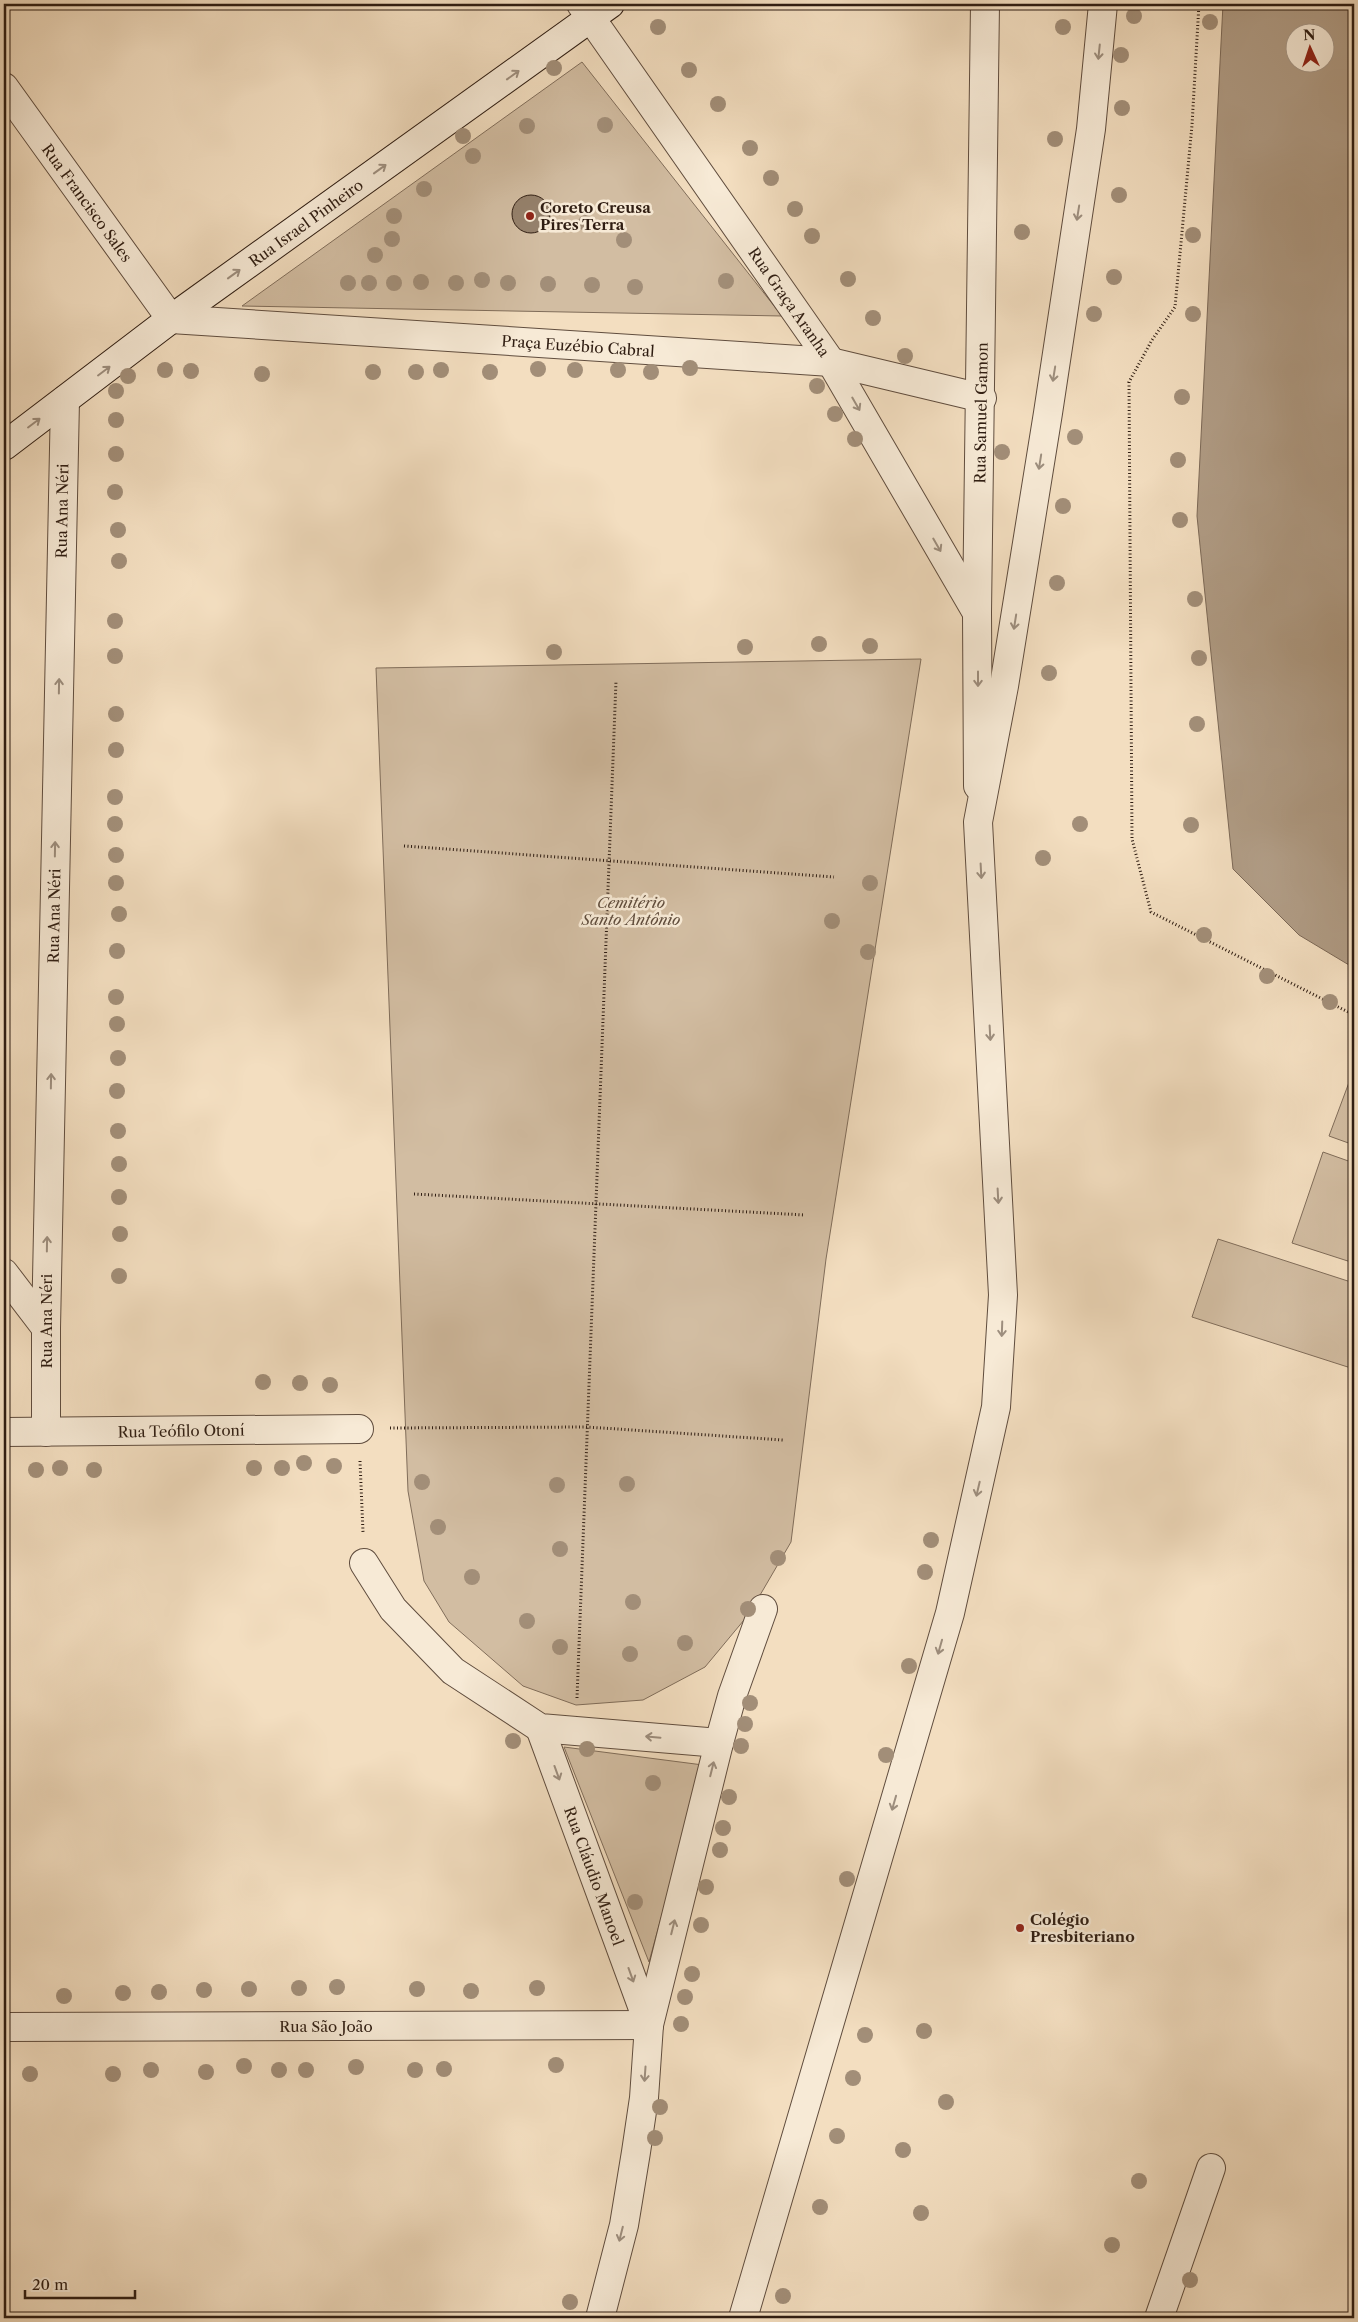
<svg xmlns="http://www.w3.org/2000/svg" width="1358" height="2322" font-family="'Libre Caslon Text',serif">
<rect width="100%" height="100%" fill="#f3dec0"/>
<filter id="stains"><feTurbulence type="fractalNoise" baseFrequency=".004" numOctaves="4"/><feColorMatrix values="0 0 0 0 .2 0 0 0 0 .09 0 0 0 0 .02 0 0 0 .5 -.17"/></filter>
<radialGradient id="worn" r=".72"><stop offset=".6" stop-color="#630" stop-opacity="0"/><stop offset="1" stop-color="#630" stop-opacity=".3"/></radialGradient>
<g fill="#d2bda2" stroke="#806d5a">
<polygon points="582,62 782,316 242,306"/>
<polygon points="921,659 826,1259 791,1542 749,1614 705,1667 643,1700 576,1705 523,1686 449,1622 424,1581 408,1491 376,668"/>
<polygon points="1354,1069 1354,1145 1329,1136"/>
<polygon points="1323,1152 1354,1163 1354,1263 1292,1243"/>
<polygon points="1218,1239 1354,1283 1354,1369 1192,1317"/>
<polygon points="564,1747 703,1765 649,1962"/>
</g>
<path fill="#b09c85" stroke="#7c6957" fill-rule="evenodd" d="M1223 4H1354V968L1299 935 1233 869 1197 516ZM1296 32H1326V62H1296Z"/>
<circle fill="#95816c" stroke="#2f1d12" cx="531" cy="214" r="19"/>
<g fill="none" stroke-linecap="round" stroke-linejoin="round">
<defs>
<g id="minor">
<polyline points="581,4 831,362 977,613"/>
<polyline points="4,87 171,319 831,362 982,398"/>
<polyline points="978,786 977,613 985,4"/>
<polyline points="4,1273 46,1328"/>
<polyline points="4,1432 359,1429"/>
<polyline points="46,1432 46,1328 65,400"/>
<polyline points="364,1563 393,1609 453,1671 540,1728 719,1743"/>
<polyline points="540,1728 649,2025"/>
<polyline points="4,2027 649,2025"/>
<polyline points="600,2318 624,2225 636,2152 644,2098 649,2025 719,1743 732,1696 763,1609"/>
<polyline points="1159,2318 1211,2168"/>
</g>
<polyline id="tertiary" points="743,2318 950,1613 996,1407 1003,1295 978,822 1004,686 1048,413 1091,129 1103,4"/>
<polyline id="secondary" points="4,446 171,319 610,4"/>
</defs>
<use href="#minor" stroke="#604d3e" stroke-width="30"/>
<use href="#tertiary" stroke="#604d3e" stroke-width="30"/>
<use href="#secondary" stroke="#2f1d12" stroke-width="30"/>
<g stroke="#2f1d12" stroke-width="3" stroke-dasharray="1 2.5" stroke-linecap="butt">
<polyline points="1199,4 1192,125 1175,307 1152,340 1129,382 1132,839 1151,912 1354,1015"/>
<polyline points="404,846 834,877"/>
<polyline points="414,1194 805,1215"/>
<polyline points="390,1428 587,1427 783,1440"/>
<polyline points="360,1461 363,1532"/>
<polyline points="577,1698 616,681"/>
</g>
<use href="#minor" stroke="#f7ead6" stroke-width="28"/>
<use href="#tertiary" stroke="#f7ead6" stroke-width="28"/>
<use href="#secondary" stroke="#f7ead6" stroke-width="28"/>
</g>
<g fill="#a28e78">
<circle cx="1134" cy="16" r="8"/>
<circle cx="1210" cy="22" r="8"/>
<circle cx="658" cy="27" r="8"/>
<circle cx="1063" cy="27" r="8"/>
<circle cx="1121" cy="55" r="8"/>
<circle cx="554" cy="68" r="8"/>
<circle cx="689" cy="70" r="8"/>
<circle cx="718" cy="104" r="8"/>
<circle cx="1122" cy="108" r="8"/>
<circle cx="605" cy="125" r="8"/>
<circle cx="527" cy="126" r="8"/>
<circle cx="463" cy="136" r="8"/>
<circle cx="1055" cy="139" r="8"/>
<circle cx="750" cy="148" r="8"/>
<circle cx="473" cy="156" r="8"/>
<circle cx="771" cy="178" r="8"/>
<circle cx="424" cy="189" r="8"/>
<circle cx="1119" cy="195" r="8"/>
<circle cx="795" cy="209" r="8"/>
<circle cx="394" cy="216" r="8"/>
<circle cx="586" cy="223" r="8"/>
<circle cx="1022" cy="232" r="8"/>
<circle cx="1193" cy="235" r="8"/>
<circle cx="812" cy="236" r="8"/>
<circle cx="392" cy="239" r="8"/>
<circle cx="624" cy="240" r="8"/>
<circle cx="375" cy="255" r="8"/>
<circle cx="1114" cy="277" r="8"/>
<circle cx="848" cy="279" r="8"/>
<circle cx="482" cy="280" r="8"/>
<circle cx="726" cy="281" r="8"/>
<circle cx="421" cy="282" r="8"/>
<circle cx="348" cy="283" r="8"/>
<circle cx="369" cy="283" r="8"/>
<circle cx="394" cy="283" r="8"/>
<circle cx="456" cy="283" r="8"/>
<circle cx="508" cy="283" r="8"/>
<circle cx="548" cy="284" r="8"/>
<circle cx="592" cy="285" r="8"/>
<circle cx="635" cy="287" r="8"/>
<circle cx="1094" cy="314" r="8"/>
<circle cx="1193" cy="314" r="8"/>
<circle cx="873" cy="318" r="8"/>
<circle cx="905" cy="356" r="8"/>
<circle cx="690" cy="368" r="8"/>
<circle cx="538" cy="369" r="8"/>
<circle cx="165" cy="370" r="8"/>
<circle cx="441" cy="370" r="8"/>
<circle cx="575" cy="370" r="8"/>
<circle cx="618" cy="370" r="8"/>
<circle cx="191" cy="371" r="8"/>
<circle cx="373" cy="372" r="8"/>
<circle cx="416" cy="372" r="8"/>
<circle cx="490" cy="372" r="8"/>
<circle cx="651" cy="372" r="8"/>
<circle cx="262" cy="374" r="8"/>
<circle cx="128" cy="376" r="8"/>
<circle cx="817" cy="386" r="8"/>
<circle cx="116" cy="391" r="8"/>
<circle cx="1182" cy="397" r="8"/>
<circle cx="835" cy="414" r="8"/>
<circle cx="116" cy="420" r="8"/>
<circle cx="1075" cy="437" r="8"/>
<circle cx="855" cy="439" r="8"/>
<circle cx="1002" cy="452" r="8"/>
<circle cx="116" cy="454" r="8"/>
<circle cx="1178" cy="460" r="8"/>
<circle cx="115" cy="492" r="8"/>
<circle cx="1063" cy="506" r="8"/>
<circle cx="1180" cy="520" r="8"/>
<circle cx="118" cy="530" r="8"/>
<circle cx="119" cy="561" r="8"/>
<circle cx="1057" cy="583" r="8"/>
<circle cx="1195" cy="599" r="8"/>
<circle cx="115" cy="621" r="8"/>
<circle cx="819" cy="644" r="8"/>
<circle cx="870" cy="646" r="8"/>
<circle cx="745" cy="647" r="8"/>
<circle cx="554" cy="652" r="8"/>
<circle cx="115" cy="656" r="8"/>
<circle cx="1199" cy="658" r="8"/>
<circle cx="1049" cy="673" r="8"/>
<circle cx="116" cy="714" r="8"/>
<circle cx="1197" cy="724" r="8"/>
<circle cx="116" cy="750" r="8"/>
<circle cx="115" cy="797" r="8"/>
<circle cx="115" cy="824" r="8"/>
<circle cx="1080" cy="824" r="8"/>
<circle cx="1191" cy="825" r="8"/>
<circle cx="116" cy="855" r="8"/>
<circle cx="1043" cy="858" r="8"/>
<circle cx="116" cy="883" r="8"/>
<circle cx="870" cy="883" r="8"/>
<circle cx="119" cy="914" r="8"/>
<circle cx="832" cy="921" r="8"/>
<circle cx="1204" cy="935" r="8"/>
<circle cx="117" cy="951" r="8"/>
<circle cx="868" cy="952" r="8"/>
<circle cx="1267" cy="976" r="8"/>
<circle cx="116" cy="997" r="8"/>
<circle cx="1330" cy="1002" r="8"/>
<circle cx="117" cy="1024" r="8"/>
<circle cx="118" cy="1058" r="8"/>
<circle cx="117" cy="1091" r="8"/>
<circle cx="118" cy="1131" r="8"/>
<circle cx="119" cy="1164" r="8"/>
<circle cx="119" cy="1197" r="8"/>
<circle cx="120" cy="1234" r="8"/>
<circle cx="119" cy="1276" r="8"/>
<circle cx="263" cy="1382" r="8"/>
<circle cx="300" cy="1383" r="8"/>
<circle cx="330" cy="1385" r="8"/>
<circle cx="304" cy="1463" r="8"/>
<circle cx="334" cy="1466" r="8"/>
<circle cx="60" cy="1468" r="8"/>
<circle cx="254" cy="1468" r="8"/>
<circle cx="282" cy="1468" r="8"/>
<circle cx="36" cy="1470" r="8"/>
<circle cx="94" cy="1470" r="8"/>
<circle cx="422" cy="1482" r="8"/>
<circle cx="627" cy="1484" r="8"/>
<circle cx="557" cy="1485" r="8"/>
<circle cx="438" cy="1527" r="8"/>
<circle cx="931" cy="1540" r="8"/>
<circle cx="560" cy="1549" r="8"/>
<circle cx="778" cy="1558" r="8"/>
<circle cx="925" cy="1572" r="8"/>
<circle cx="472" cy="1577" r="8"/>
<circle cx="633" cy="1602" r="8"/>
<circle cx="748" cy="1609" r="8"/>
<circle cx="527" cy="1621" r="8"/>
<circle cx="685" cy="1643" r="8"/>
<circle cx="560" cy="1647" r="8"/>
<circle cx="630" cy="1654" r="8"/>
<circle cx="909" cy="1666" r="8"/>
<circle cx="750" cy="1703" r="8"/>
<circle cx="745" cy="1724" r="8"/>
<circle cx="513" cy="1741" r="8"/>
<circle cx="741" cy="1746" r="8"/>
<circle cx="587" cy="1749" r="8"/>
<circle cx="886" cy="1755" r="8"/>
<circle cx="653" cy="1783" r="8"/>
<circle cx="729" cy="1797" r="8"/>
<circle cx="723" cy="1828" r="8"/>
<circle cx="720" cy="1850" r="8"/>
<circle cx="847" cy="1879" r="8"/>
<circle cx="706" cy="1887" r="8"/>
<circle cx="635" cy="1902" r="8"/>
<circle cx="701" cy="1925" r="8"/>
<circle cx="692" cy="1974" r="8"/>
<circle cx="337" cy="1987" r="8"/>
<circle cx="299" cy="1988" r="8"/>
<circle cx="537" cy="1988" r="8"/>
<circle cx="249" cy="1989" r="8"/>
<circle cx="417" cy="1989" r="8"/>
<circle cx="204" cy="1990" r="8"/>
<circle cx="471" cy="1991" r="8"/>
<circle cx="159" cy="1992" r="8"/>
<circle cx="123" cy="1993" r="8"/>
<circle cx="64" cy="1996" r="8"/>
<circle cx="685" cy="1997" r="8"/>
<circle cx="681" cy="2024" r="8"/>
<circle cx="924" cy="2031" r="8"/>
<circle cx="865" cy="2035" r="8"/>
<circle cx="556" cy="2065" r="8"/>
<circle cx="244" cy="2066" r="8"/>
<circle cx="356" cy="2067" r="8"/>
<circle cx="444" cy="2069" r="8"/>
<circle cx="151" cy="2070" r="8"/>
<circle cx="279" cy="2070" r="8"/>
<circle cx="306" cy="2070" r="8"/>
<circle cx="415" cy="2070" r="8"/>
<circle cx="206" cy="2072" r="8"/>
<circle cx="30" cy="2074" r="8"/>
<circle cx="113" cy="2074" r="8"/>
<circle cx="853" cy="2078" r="8"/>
<circle cx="946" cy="2102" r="8"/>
<circle cx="660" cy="2107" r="8"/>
<circle cx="837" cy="2136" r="8"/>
<circle cx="655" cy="2138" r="8"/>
<circle cx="903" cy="2150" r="8"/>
<circle cx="1139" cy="2181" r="8"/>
<circle cx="820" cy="2207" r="8"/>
<circle cx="921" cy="2213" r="8"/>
<circle cx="1112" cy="2245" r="8"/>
<circle cx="1190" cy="2280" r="8"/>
<circle cx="783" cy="2296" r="8"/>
<circle cx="570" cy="2302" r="8"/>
</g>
<defs><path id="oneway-shaft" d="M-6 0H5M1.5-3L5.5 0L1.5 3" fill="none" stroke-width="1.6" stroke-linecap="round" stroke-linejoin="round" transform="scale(1.25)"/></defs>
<g stroke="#9d8e7e">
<use href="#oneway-shaft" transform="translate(1099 52) rotate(96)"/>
<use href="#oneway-shaft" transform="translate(513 75) rotate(-36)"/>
<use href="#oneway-shaft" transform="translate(380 169) rotate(-36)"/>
<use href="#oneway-shaft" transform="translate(1078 213) rotate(99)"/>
<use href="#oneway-shaft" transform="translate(234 274) rotate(-36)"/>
<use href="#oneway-shaft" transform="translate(104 371) rotate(-37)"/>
<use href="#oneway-shaft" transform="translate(1054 374) rotate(99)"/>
<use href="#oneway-shaft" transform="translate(856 404) rotate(60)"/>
<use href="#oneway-shaft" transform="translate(34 423) rotate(-37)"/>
<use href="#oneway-shaft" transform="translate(1040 462) rotate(99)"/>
<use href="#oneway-shaft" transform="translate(937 545) rotate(60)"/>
<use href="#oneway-shaft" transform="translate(1015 622) rotate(99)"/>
<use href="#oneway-shaft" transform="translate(978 679) rotate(90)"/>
<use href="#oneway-shaft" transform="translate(59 686) rotate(-89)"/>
<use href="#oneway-shaft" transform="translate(55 849) rotate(-89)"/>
<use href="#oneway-shaft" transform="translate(981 871) rotate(87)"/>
<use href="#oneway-shaft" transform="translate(990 1033) rotate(87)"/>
<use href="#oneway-shaft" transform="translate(51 1081) rotate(-89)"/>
<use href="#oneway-shaft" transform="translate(998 1196) rotate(87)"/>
<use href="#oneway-shaft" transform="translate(47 1244) rotate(-89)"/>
<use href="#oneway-shaft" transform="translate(1002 1329) rotate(92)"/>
<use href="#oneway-shaft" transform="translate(978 1489) rotate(103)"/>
<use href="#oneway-shaft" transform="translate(940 1647) rotate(106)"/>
<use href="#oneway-shaft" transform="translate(653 1737) rotate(-175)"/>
<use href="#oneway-shaft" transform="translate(712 1769) rotate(-76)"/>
<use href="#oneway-shaft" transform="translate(557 1773) rotate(70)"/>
<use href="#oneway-shaft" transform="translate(894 1803) rotate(106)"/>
<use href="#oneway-shaft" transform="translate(673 1927) rotate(-76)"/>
<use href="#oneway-shaft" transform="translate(631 1975) rotate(70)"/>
<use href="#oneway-shaft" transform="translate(645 2074) rotate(94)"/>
<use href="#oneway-shaft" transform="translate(621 2234) rotate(104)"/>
</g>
<g fill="#8f2418" stroke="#f7ead6" stroke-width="2">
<circle cx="530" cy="216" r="5"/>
<circle cx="1020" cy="1928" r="5"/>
</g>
<g text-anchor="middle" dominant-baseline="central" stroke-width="5" stroke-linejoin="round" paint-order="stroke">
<g font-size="15" fill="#2f1d12" stroke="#f7ead6">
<text transform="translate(87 203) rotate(54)">Rua Francisco Sales</text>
<text transform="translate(306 223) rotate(-36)">Rua Israel Pinheiro</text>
<text transform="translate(789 302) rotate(55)">Rua Graça Aranha</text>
<text transform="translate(578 346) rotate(4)">Praça Euzébio Cabral</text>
<text transform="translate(981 413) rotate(-89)">Rua Samuel Gamon</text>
<text transform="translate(62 511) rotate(-89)">Rua Ana Néri</text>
<text transform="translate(54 916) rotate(-89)">Rua Ana Néri</text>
<text transform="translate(46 1321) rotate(-90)">Rua Ana Néri</text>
<text transform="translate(181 1431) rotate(-1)">Rua Teófilo Otoní</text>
<text transform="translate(594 1876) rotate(70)">Rua Cláudio Manoel</text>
<text x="326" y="2026">Rua São João</text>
</g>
<g font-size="15" font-weight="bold" fill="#2f1d12" stroke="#f7ead6" text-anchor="start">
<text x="540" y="207">Coreto Creusa<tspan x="540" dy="17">Pires Terra</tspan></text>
<text x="1030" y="1919">Colégio<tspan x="1030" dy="17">Presbiteriano</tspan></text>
</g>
<g font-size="15" font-style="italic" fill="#604d3d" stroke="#f7ead6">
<text x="631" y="902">Cemitério<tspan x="631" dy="17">Santo Antônio</tspan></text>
</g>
</g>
<rect width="1358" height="2322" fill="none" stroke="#f3dec0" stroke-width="20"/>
<rect x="5" y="5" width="1348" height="2312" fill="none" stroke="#2f1d12" stroke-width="2.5"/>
<rect x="10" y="10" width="1338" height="2302" fill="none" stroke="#2f1d12"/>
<g transform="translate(1310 48) rotate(357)"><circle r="24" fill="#f7ead6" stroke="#a79888"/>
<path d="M0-4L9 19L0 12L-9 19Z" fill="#8f2418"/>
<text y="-8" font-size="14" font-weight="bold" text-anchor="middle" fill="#2f1d12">N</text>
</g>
<path d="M25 2290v8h110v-8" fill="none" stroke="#2f1d12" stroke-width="2.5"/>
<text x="32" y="2290" font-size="15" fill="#2f1d12" stroke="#f7ead6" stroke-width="4" paint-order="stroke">20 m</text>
<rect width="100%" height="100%" filter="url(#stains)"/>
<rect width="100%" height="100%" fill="url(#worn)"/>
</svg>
